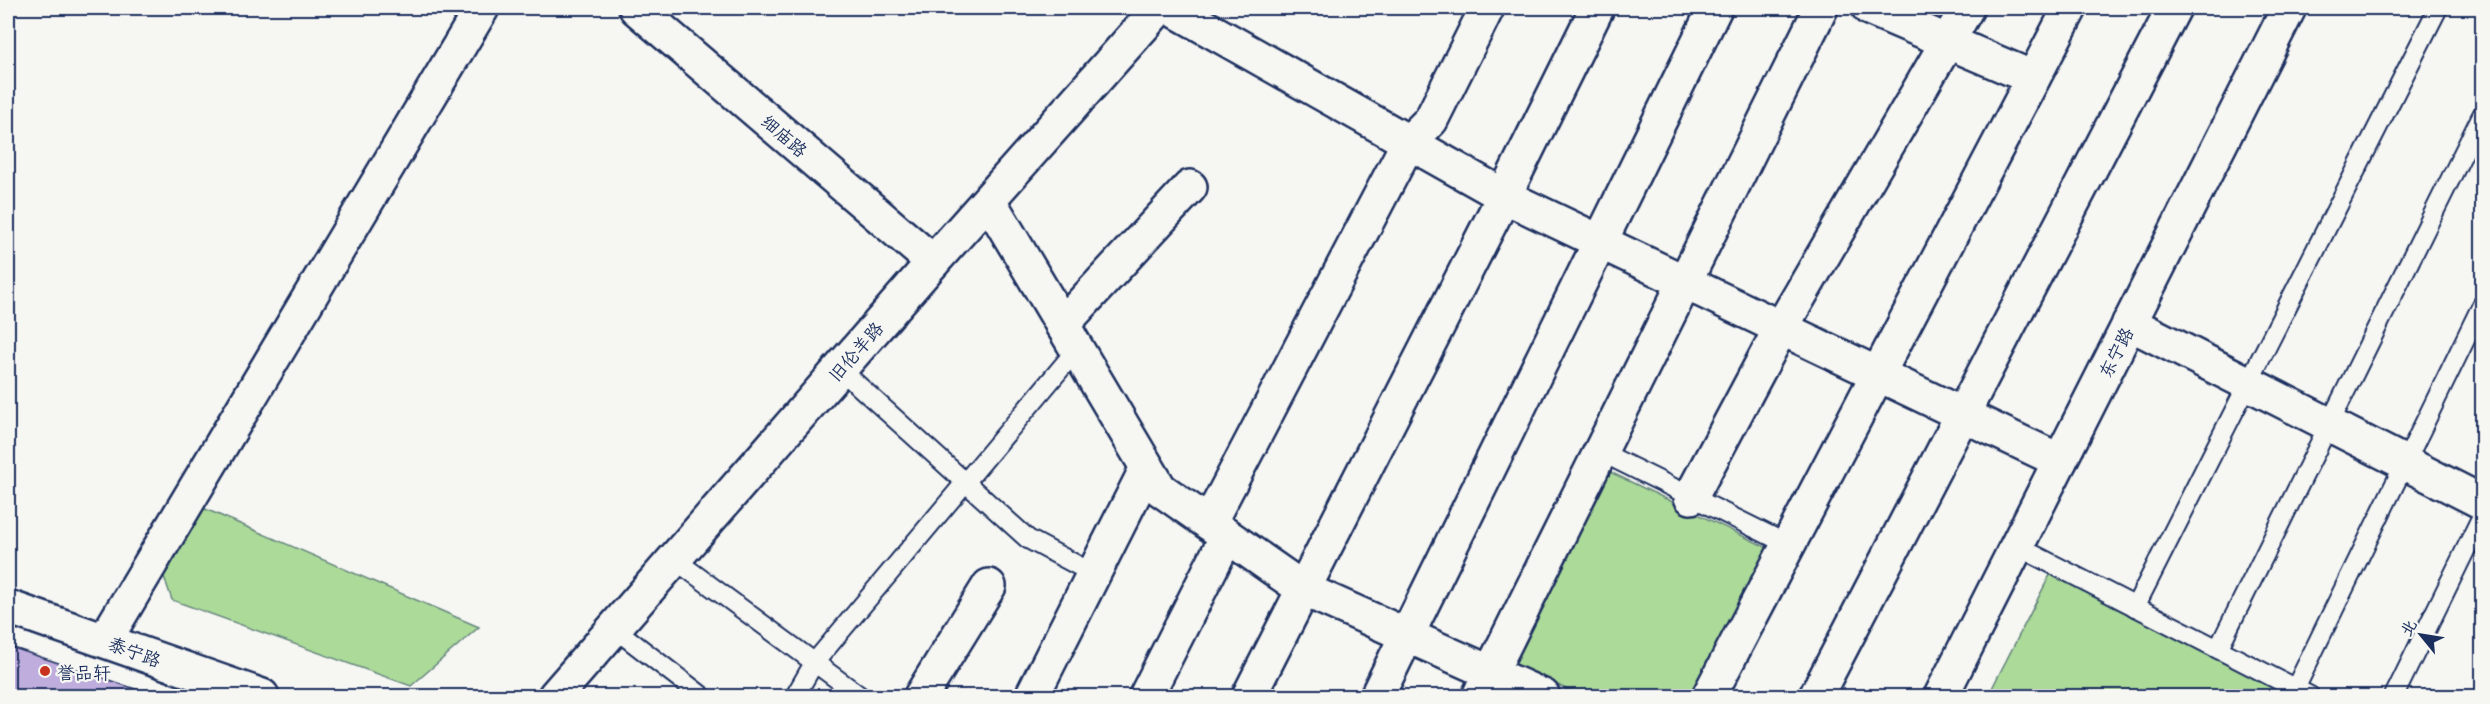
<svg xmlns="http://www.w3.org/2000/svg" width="2490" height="704" font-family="'Playpen Sans','LXGW WenKai TC',sans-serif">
<rect width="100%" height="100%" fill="#f6f6f2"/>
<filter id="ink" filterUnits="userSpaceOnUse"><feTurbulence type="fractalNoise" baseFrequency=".0167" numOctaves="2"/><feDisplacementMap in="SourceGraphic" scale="12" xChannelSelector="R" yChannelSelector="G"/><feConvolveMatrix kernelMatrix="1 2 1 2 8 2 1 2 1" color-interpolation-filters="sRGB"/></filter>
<g filter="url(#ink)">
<g fill="#acda99" stroke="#64847c" stroke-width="1.5">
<polygon points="1604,469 1770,549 1699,696 1581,696 1511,663"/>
<polygon points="196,505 479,627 411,686 172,600 159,562"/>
<polygon points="2052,571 2296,696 1988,696"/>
</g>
<polygon fill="#bfaddd" stroke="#1b2f5e" stroke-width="1.5" points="8,646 156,696 8,696"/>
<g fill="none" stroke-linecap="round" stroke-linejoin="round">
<defs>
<g id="lane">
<polyline points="840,369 1028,539 1094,574"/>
<polyline points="1601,452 1789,545"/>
<polyline points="2017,546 2310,696"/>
<polyline points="674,559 860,696"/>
<polyline points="2135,607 2438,8"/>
<polyline points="614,628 702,696"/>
<polyline points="2218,649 2482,115"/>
<polyline points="2295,689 2482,305"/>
<polyline points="795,696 814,663 1077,349"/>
<polyline points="2394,696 2482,516"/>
</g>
<g id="street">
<polyline points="636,8 933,262"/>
<polyline points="1171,8 1504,196 2060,461"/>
<polyline points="1869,8 2033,78"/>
<polyline points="989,201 1160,489 1303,589 1543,696"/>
<polyline points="2129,323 2482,502"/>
<polyline points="1062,325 1190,187"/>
<polyline points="1691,497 1781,328 1967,8"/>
<polyline points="1209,523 1408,143 1431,120 1487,8"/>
<polyline points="8,607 262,696"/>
<polyline points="105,640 482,8"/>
<polyline points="921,696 989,586"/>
<polyline points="1032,696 1147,468"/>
<polyline points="1146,696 1227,536"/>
<polyline points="1249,696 1504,196 1597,8"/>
<polyline points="1377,696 1715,8"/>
<polyline points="1479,696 1821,8"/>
<polyline points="1709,696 2070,8"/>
<polyline points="1816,696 2174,8"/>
<polyline points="1941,696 2289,8"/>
</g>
<polyline id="secondary" points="555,696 933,262 1159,8"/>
</defs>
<use href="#lane" stroke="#1b2f5e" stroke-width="22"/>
<use href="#street" stroke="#1b2f5e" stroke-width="38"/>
<use href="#secondary" stroke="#1b2f5e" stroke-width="38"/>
<use href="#lane" stroke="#f6f6f2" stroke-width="18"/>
<use href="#street" stroke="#f6f6f2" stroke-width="33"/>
<use href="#secondary" stroke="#f6f6f2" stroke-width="33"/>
</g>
</g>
<circle fill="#c8321e" stroke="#f6f6f2" stroke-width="2" cx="45" cy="671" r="6"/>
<g text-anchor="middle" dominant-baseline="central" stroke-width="4.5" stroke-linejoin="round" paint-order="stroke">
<g font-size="18" fill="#1b2f5e" stroke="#f6f6f2">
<text transform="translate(785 135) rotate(41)">细庙路</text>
<text transform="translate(855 351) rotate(-49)">旧伦羊路</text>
<text transform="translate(2115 352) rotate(-63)">东宁路</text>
<text transform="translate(135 651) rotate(20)">泰宁路</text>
</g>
<g font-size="18" fill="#1b2f5e" stroke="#f6f6f2" text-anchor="start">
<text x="57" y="671">誉品轩</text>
</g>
</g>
<rect width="2490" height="704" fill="none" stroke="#f6f6f2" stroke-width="30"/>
<rect x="15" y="15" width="2460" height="674" fill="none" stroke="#1b2f5e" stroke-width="2" filter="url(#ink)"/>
<g transform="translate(2421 635) rotate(300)" stroke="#f6f6f2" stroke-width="4.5" paint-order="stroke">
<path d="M0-4.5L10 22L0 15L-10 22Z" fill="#1b2f5e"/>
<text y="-9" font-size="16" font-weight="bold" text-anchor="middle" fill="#1b2f5e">北</text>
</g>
</svg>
